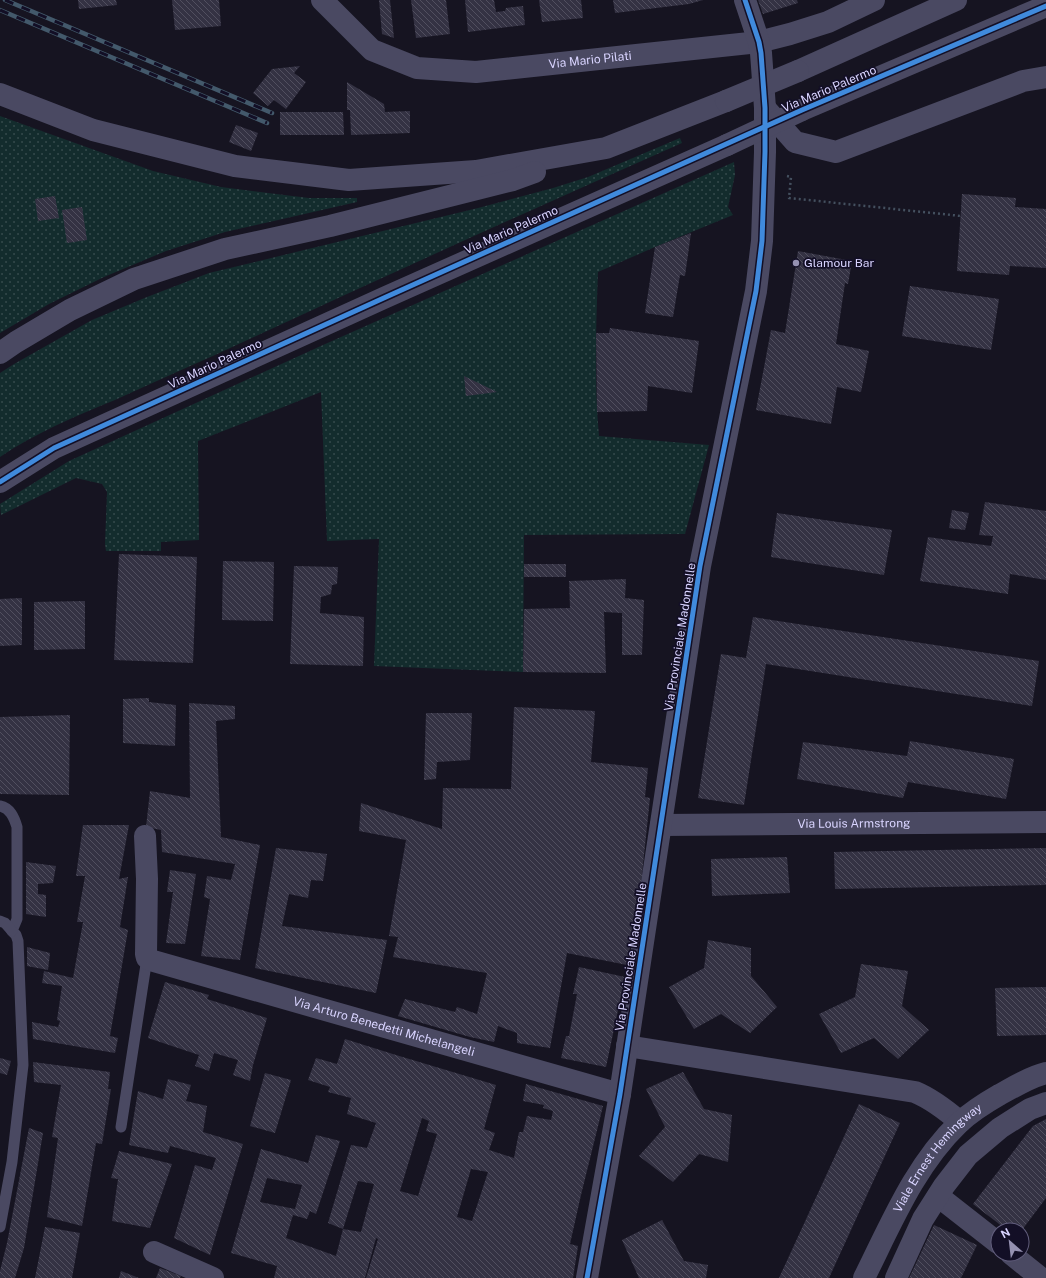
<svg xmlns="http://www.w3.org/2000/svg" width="1046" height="1278" font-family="'Public Sans',sans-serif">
<defs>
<pattern id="grass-dots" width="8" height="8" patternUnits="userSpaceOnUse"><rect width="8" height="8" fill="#132c2d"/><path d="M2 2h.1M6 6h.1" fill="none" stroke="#354a4c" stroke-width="1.8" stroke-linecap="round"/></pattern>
<pattern id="building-back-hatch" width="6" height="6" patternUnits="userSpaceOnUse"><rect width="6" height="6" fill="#343243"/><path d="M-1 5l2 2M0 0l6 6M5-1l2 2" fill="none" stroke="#514f5f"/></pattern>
</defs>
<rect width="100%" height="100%" fill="#161421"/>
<g fill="url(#grass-dots)">
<polygon points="0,116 153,171 221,187 309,198 357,198 357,202 225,232 166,251 104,277 49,304 0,333"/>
<path d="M680 138 682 143C526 212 370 283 215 355 181 370 148 385 115 400 76 416 35 433 0 457V373L14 364 92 320 147 297 209 273 478 208 553 188 588 177Z"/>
<path d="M734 162 735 175 728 207 733 215 655 247 598 272C596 327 594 382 599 436L709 445 685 534 524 535 523 672 374 666 379 539 327 541 321 392 198 441 199 540 161 542V551H106L105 544 107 492 102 484 76 478 1 515 0 504 69 461 323 345Z"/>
</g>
<g fill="url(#building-back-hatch)" fill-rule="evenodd">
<polygon points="78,0 116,0 117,5 79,9"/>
<polygon points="172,0 219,0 221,26 175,30"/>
<polygon points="379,0 390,0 394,38 382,34"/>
<polygon points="411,0 446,0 450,34 416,38"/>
<polygon points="465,0 494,0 496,12 505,11 506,8 523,6 525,25 468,32"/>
<polygon points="539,0 581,0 583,18 542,22"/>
<polygon points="613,0 703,0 689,4 615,13"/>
<polygon points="758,0 797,0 798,3 763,14"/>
<polygon points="300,66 294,73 306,82 286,109 274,100 268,106 253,93 272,69"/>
<polygon points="347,82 384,104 385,112 410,111 410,133 351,135 350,110 347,110"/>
<polygon points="280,112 343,112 344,135 280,135"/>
<polygon points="236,125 258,133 251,151 229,142"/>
<polygon points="962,194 1016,198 1015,207 1046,209 1046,268 1010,266 1009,275 957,271"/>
<polygon points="55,196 59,218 38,221 35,199"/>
<polygon points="82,207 87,240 67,243 62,210"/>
<polygon points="691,233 685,276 680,275 673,317 645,313 655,247"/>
<polygon points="798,251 852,261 848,284 845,283 836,344 869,351 861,392 837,387 831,424 756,410 771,330 785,333"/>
<polygon points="910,286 999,299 991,350 902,336"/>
<polygon points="610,328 699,341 692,393 648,386 647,411 597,412 596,333 609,333"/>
<polygon points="464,376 497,392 466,396"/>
<polygon points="985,502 1046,511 1046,580 1010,574 1008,594 920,581 928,537 991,546 993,536 979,535"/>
<polygon points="952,510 969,513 965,530 949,528"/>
<polygon points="777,513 892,530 884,575 771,557"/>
<polygon points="119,554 197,557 193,663 114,660"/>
<polygon points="223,561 274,562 273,621 222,620"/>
<rect x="524" y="564" width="42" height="13"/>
<polygon points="294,566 338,567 337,584 332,585 331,594 321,597 320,613 364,617 363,666 290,664"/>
<polygon points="626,579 625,598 644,600 642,655 622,655 622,613 604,612 606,673 523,672 524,609 570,608 569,581"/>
<polygon points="22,598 22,645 0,646 0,599"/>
<polygon points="85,601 85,649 34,650 34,602"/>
<polygon points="753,617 1039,661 1032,706 766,664 744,805 698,798 721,654 746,658"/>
<polygon points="149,698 149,702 176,705 175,746 123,743 123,699"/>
<polygon points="189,703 235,706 235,719 216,721 221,837 260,845 240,960 201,956 210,899 204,897 207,876 231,880 235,864 162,852 161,830 146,827 150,791 190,798"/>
<polygon points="514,707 595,711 591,762 648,768 645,797 650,798 641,884 627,965 567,953 550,1048 517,1043 517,1033 498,1026 494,1042 470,1037 398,1016 405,999 455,1012 457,1007 477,1014 487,973 393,957 398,937 389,936 406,840 359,831 361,803 442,829 443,788 511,789"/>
<polygon points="426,713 472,713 470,760 437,762 436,779 424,780"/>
<polygon points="70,715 69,795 0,794 0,717"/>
<polygon points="910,741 1014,759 1006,799 908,782 903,798 797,779 803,742 907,756"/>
<polygon points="83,825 129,825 119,879 128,877 120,927 128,930 110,1036 118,1038 115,1053 33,1039 32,1022 58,1027 60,1021 57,1020 62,986 42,983 44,971 73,978 83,922 77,922 85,876 76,876"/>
<polygon points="276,848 327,854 323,881 311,880 308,898 289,894 282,926 387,940 376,993 255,968"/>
<polygon points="1046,848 1046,885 835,889 834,852"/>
<polygon points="787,857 790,893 712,896 711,859"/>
<polygon points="26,862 56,866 53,883 38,884 38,894 46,895 46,917 26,914"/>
<polygon points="170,870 196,874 185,944 166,943 173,892 167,892"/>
<polygon points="708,940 751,948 751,976 777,1007 750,1033 721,1014 694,1029 669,987 704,968"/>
<polygon points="27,947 50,953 48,970 27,966"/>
<polygon points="861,964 908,971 902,1006 929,1030 898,1059 874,1038 841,1053 819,1014 855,997"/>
<polygon points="579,967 625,977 606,1067 561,1058 566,1036 569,1036 577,994 573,994"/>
<polygon points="165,982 209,995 207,999 267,1018 253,1065 250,1081 233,1075 238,1060 214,1053 209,1071 195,1066 199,1055 148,1038"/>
<polygon points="1046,987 1046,1035 997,1036 995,988"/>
<path d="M345 1039 396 1055 496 1085 484 1129 495 1133 489 1150 514 1158 519 1132H523L527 1116 551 1120 553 1111 543 1108 544 1105 523 1101 526 1084 603 1106 581 1195 570 1244 578 1246 573 1278H366L378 1239 376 1238 365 1278H274L277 1266 231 1253 261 1149 308 1163 316 1135 340 1141 316 1214 310 1211 307 1219 293 1215 286 1238 336 1256 343 1229 361 1232 374 1184 358 1181 343 1229 328 1223 351 1145 367 1148 376 1123 347 1114 351 1098 328 1092 330 1087 308 1080 316 1058 337 1064ZM422 1118 429 1121 426 1131 437 1134 418 1196 400 1191ZM471 1169 488 1172 472 1221 457 1217ZM267 1178 302 1185 295 1209 260 1202Z"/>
<polygon points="0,1058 11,1061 7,1075 0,1073"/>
<polygon points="33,1062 110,1072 108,1089 111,1089 102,1144 96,1143 82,1226 47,1217 58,1138 52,1137 61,1085 34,1082"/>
<polygon points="683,1072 704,1109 732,1115 728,1162 699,1154 673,1182 639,1156 665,1127 646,1089"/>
<polygon points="265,1073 291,1080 275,1133 250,1126"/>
<polygon points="168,1079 191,1085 186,1101 207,1106 203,1132 243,1144 210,1255 174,1238 195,1165 212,1170 216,1158 170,1146 168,1153 129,1145 138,1091 163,1099"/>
<polygon points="859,1104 900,1123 829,1278 779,1278"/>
<polygon points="1046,1119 1046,1198 1022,1230 1007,1230 973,1204 1033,1126"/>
<polygon points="29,1128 43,1133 24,1248 15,1278 0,1278 0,1271 7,1243"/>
<polygon points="119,1151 172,1164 150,1228 112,1221 118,1179 111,1178"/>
<polygon points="662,1220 684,1261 708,1265 706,1278 639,1278 622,1240"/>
<polygon points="934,1225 977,1245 961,1278 909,1278"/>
<polygon points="45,1227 80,1233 72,1278 35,1278"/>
<polygon points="160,1268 181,1276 180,1278 156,1278"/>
<polygon points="121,1271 139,1278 119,1278"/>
</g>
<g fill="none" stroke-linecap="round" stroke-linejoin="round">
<polyline stroke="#44505f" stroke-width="2.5" stroke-dasharray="2 3" stroke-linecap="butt" points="787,176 791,177 789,198 961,216"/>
<g stroke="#4a4962" stroke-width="11">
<path d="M0 806C10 808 14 817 17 827V919L12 931 16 935 18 941 23 1065 12 1162 0 1227"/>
<polyline points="0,921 5,923 12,931"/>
<polyline points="121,1127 147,958"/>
</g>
<g stroke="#4a4962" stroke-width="22">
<path id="s1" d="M322 0 372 50 417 68 476 72 759 42 790 34 828 22 874 0"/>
<polyline points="765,108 795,142 836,152 1023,81 1046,77"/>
<path id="s2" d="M661 825 1046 822"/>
<path id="s3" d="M145 836 147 879 146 954 147 958 150 960 620 1094"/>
<path d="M627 1046 915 1092C932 1099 946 1110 960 1122"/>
<polyline points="938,1196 998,1243"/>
<polyline points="154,1252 213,1278"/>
<polyline points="1011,1254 1041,1278"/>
<polyline points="587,1278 620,1094 700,566 756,291 762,241 765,152 765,108 761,53 759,42 745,0"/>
<path id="s4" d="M864 1278C891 1224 915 1165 959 1123 971 1112 985 1103 999 1095 1014 1087 1029 1077 1046 1073"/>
<polyline points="896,1278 923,1219 944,1186 968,1155 1000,1128 1030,1109 1046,1103"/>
</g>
<g stroke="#4a4962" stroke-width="22">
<polyline points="798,71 956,0"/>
<polyline points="0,94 93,130 235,166 349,180 476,171 606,148 726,101"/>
<polyline points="802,110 1046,6"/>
<polyline points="0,353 16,342 70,310 134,279 225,249 330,226 513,180 535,172"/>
<polyline points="0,482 54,448 386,297 727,145"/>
</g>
<defs>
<g id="rail">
<polyline points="5,0 272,113"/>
<polyline points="0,10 267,123"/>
</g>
</defs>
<use href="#rail" stroke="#43596b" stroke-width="4.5"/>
<use href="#rail" stroke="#130f26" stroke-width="3" stroke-dasharray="9" stroke-linecap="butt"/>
<g stroke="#4a4962" stroke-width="22">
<polyline points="726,101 798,71"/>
<polyline points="727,145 802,110"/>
</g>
<defs>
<g id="cycleway">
<polyline points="0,482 54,448 386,297 802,110 1046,6"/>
<polyline points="587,1278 620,1094 700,566 756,291 762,241 765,152 765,108 761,53 759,42 745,0"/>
</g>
</defs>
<use href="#cycleway" stroke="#130f26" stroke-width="8"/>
<use href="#cycleway" stroke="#408adc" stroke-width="5"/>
</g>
<circle fill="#9591b1" stroke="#130f26" stroke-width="1.5" cx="796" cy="263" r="4"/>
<g text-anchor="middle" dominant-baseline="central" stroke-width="3.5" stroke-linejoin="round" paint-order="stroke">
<g font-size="12" fill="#d9d4ff" stroke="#130f26">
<text stroke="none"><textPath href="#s1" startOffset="293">Via Mario Pilati</textPath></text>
<text transform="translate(829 89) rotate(-23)">Via Mario Palermo</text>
<text transform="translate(511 230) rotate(-24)">Via Mario Palermo</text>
<text transform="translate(215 364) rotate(-25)">Via Mario Palermo</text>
<text transform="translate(680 637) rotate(-81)">Via Provinciale Madonnelle</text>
<text stroke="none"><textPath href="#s2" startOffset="193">Via Louis Armstrong</textPath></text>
<text transform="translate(631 957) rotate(-81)">Via Provinciale Madonnelle</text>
<text stroke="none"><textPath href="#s3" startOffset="369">Via Arturo Benedetti Michelangeli</textPath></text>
<text stroke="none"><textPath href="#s4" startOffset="142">Viale Ernest Hemingway</textPath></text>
</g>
<g font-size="12" fill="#d9d4ff" stroke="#130f26" text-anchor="start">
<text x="804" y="263">Glamour Bar</text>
</g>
</g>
<g transform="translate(1010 1242) rotate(332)"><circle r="19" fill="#130f26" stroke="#625e7d"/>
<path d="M0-3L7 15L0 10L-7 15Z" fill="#9591b1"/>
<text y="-6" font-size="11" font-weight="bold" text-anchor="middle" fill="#d9d4ff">N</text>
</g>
</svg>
